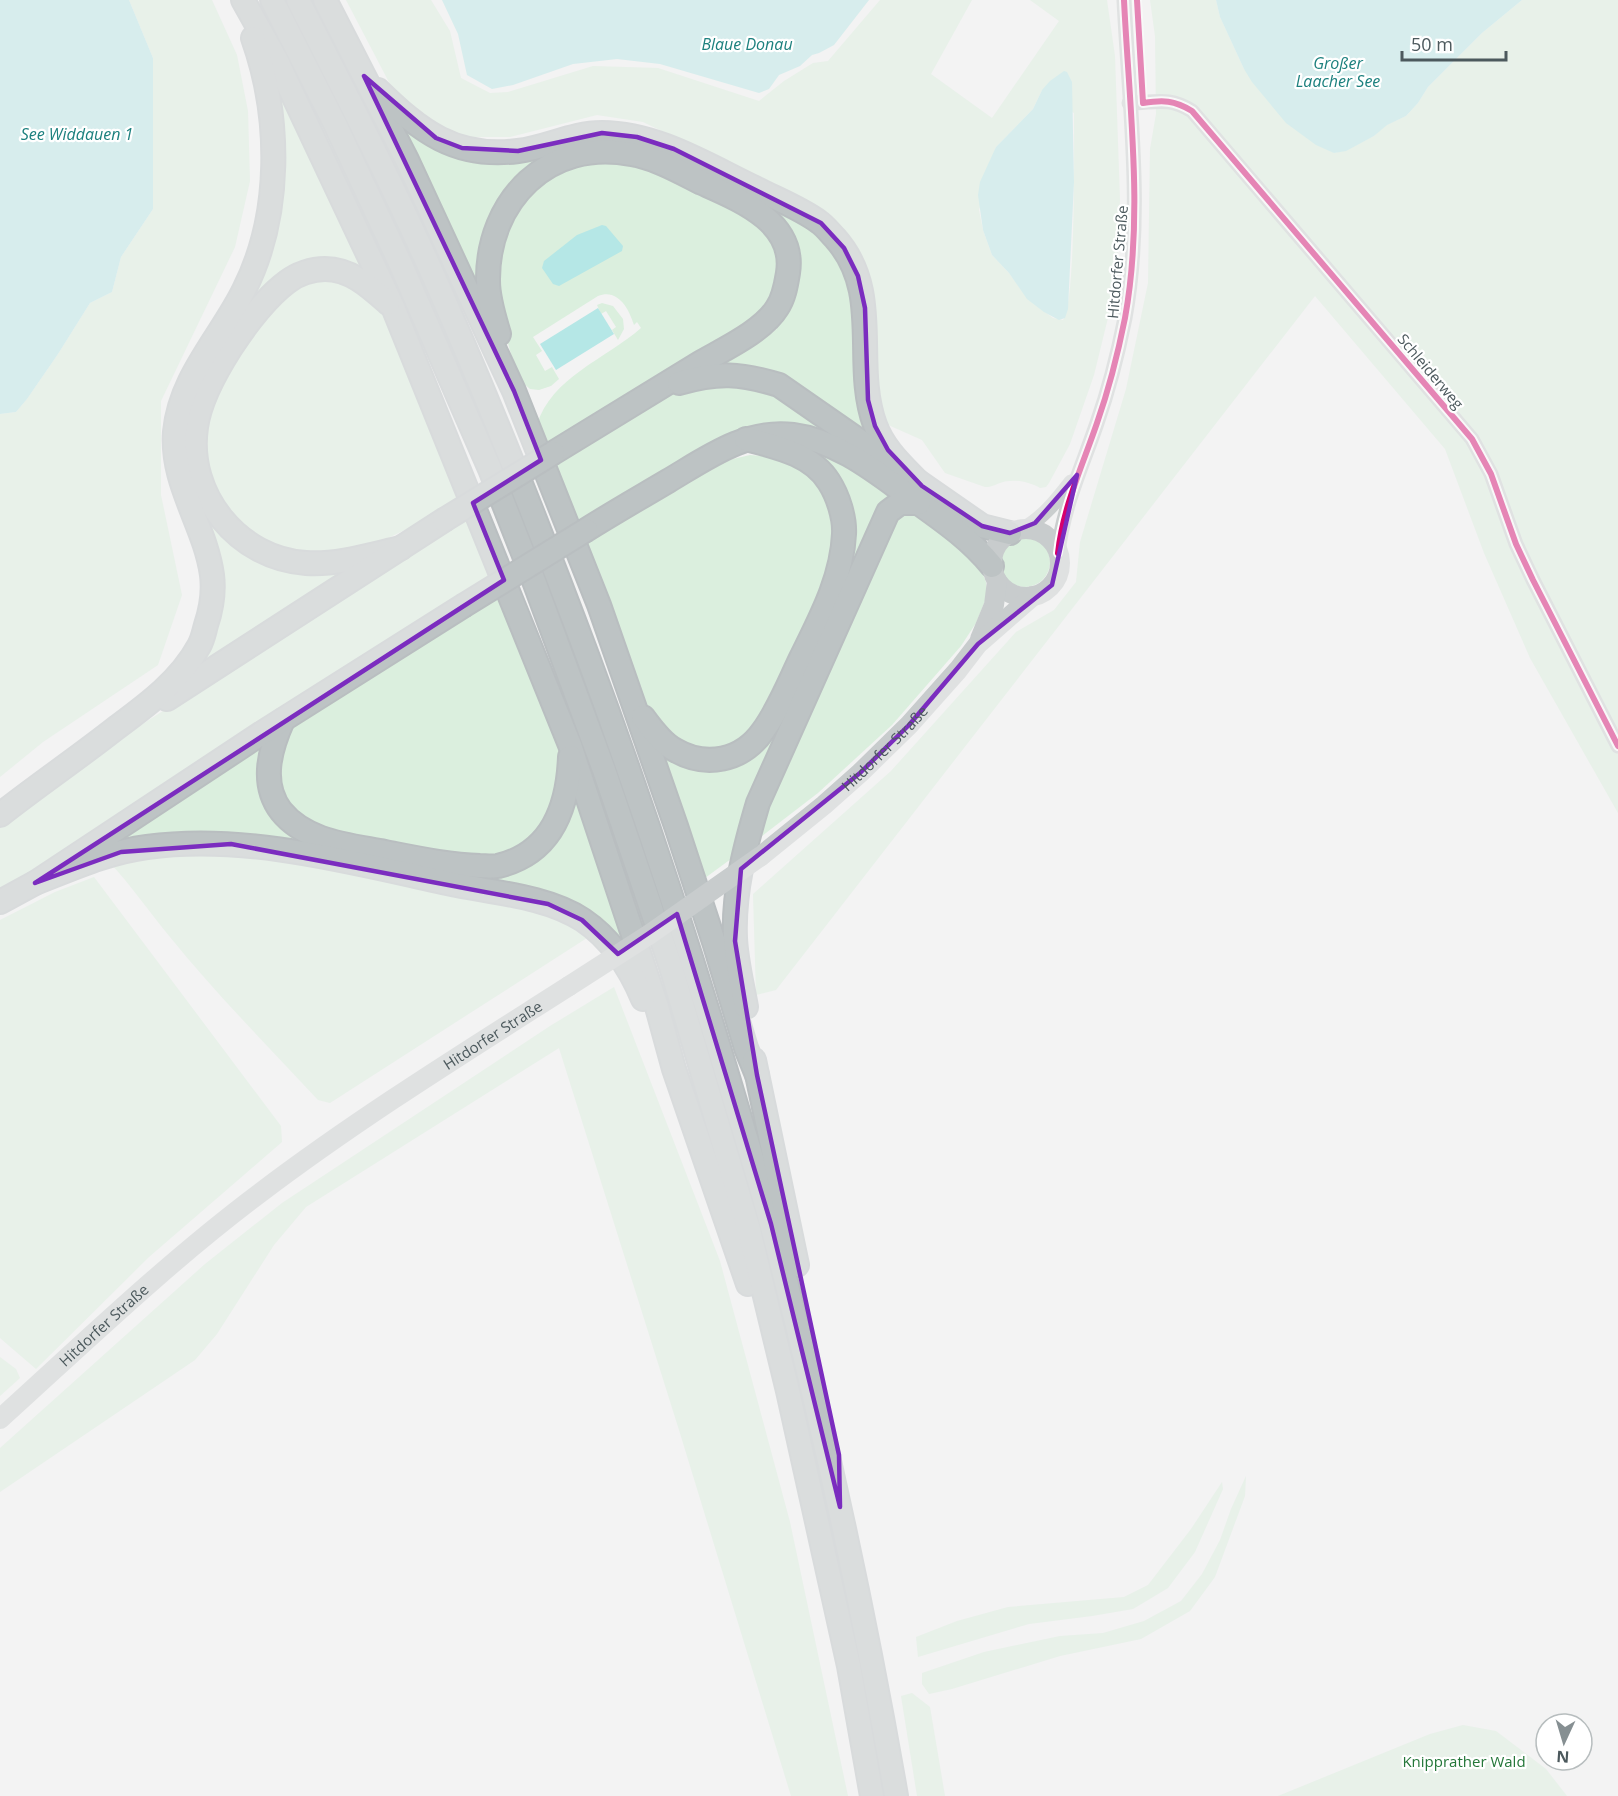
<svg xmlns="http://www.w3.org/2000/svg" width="1618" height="1796" font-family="'Open Sans',sans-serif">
<rect width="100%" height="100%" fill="#f3f3f3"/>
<g fill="#dbefde" fill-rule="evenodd">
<polygon points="129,0 212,0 237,55 248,111 250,181 235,247 161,401 161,495 182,595 158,665 43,742 0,777 0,414 16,412 27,399 58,354 90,303 112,292 121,257 153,209 153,58"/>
<path d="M346 0H431L450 31 461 78 490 93 508 92 593 66 658 68 759 101 784 81 813 63 828 61 880 0H972L931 74 992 118 1059 21 1030 0H1107L1115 56 1120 200 1117 281 1094 375 1070 444 1049 483 1046 487 1040 488C1030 482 1012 478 1000 483 994 485 992 487 985 487L945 473 922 440 886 424 875 385 860 259 837 222 805 200 643 122 597 115 510 137H468L428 124 392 88ZM1042 90 1074 113C1074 143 1076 305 1063 320L1053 318 1028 299 1009 273 992 255 983 230 979 210 996 147 1033 109Z"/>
<polygon points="1150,0 1216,0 1220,17 1244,69 1334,153 1346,150 1374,136 1386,125 1406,116 1418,103 1428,87 1482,33 1522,0 1618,0 1618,813 1530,658 1484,553 1445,449 1315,296 776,990 756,995 753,894 891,771 1016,632 1054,610 1076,582 1080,542 1126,389 1148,283 1150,149 1156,114 1155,36"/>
<path d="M275 80 370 276C348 271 334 258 308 264 280 271 259 295 242 317 217 351 193 389 189 432 182 493 227 559 289 570 313 574 338 569 361 563L363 565 190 677 189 673C226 620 222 576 200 518 189 487 178 459 183 426 187 388 210 359 229 328 241 307 252 285 261 263 280 215 281 165 279 115 278 103 275 89 275 80Z"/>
<path d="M406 125C450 169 500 164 556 150 573 146 589 140 606 140 625 140 643 146 660 151L805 222C872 273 854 311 858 383 859 392 859 402 861 410 863 419 869 428 868 436 836 413 793 377 753 370 737 367 722 369 707 369L777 329 773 322C784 312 791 298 796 284 815 224 750 196 708 176 683 164 659 150 632 145 565 134 494 178 482 246 479 261 480 277 481 292L403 127Z"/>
<path d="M590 159 654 168 758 221 778 247 776 297 750 323 547 446 537 425C551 377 606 359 641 328L637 322 634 325C629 309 618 288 598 296L533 337 542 351 536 355 545 371 552 367 559 379 551 386 539 390 530 389 522 382 511 354 501 319 494 269 510 215 551 174Z"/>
<polygon points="338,275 376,303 384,315 462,497 413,526 376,544 352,553 290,555 242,533 210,489 200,437 222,374 291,286"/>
<polygon points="602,303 613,306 623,319 624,329 618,340 612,330 616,327 606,311 601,314 597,305"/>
<polygon points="724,383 769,391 861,452 775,428 579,524 555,461 664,397 682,391"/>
<polygon points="807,443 890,490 735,856 705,878 660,752 746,754 849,552"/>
<polygon points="750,455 774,457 793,464 819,485 834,514 837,553 764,719 728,750 680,746 649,711 585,543 710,468 733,459"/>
<polygon points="908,508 978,561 986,582 987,596 976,623 961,646 892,725 818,793 749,846 892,515"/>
<polygon points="468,517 491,574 0,893 0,828 119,739"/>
<circle cx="1025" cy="562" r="25"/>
<polygon points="501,591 558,744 561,759 549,822 516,850 491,857 458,857 324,834 282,803 275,755 287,732 297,721"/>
<polygon points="267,743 295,829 516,863 573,787 626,933 615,939 606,929 286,845 104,851"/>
<path d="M153 852 255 853 544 911 590 936 330 1103 318 1100C268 1046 216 994 170 937 149 912 132 886 109 862Z"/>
<polygon points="94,877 281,1126 282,1142 149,1257 36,1369 0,1338 0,920 55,892"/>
<polygon points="614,987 720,1261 790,1522 848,1796 791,1796 679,1430 559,1048 306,1207 274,1245 217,1334 195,1360 0,1492 0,1448 205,1264 282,1203 550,1026"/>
<polygon points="0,1357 16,1369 20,1378 0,1396"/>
<polygon points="1246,1476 1245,1496 1215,1577 1190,1611 1141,1639 1060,1656 952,1689 929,1694 922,1684 922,1673 984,1652 1060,1636 1103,1633 1144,1621 1181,1601 1202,1574 1220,1540 1231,1509"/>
<polygon points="1222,1482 1223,1489 1195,1552 1168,1588 1133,1609 1092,1616 1029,1624 918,1657 916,1637 957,1621 1008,1607 1124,1597 1148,1585 1191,1529"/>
<polygon points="912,1693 930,1707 945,1796 917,1796 901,1696"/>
<polygon points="1463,1725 1496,1731 1546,1769 1567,1796 1278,1796 1430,1734"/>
</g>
<g fill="#b5e7e6">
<polygon points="0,0 129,0 153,58 153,209 121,257 112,292 90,303 58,354 27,399 16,412 0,414"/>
<polygon points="442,0 869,0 834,45 819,53 812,55 800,66 779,75 769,89 759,93 660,64 617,59 573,64 513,85 492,89 467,75 458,34"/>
<polygon points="1216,0 1522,0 1482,33 1428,87 1418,103 1406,116 1387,125 1374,136 1346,151 1334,153 1316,145 1286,123 1252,82 1244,69 1220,17"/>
<polygon points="1064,71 1067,72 1072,82 1074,182 1068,309 1065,318 1059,320 1044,312 1027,299 1009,273 992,255 983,230 978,195 980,182 996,147 1033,109 1042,90 1050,81"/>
<polygon points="602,225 606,226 623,246 622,251 559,286 553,284 542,268 544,261 577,235"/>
<polygon points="598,308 614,334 556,370 540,344"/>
</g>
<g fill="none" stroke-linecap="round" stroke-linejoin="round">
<defs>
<g id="highway">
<polyline points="243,0 276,59 393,307 570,745 657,1007 674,1069 748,1284"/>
<polyline points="272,0 334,122 401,265 490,469 534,581 604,770 671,967 749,1230 788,1391 849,1666 872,1796"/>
<path d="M298 0C343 88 388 176 429 266 486 393 538 524 587 655 639 795 686 937 729 1081 743 1129 759 1178 772 1227 821 1415 863 1605 896 1796"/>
<polyline points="325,0 407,160 514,391 599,605 676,826 715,945 746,1048 757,1075"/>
<path d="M378 90C420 131 455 159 518 151 546 148 572 133 602 133 656 133 707 165 755 188 776 199 800 208 819 222 825 226 830 233 835 238 884 293 852 362 875 425 884 450 904 467 922 486"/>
<path d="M388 303C370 287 351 269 325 269 312 269 297 274 287 282 252 308 202 384 196 427 186 495 239 559 306 563 338 565 370 555 401 548"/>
<path d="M499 334C494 317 488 299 488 281 487 200 549 138 631 154 656 158 680 172 702 183 740 200 796 222 788 273 786 285 784 298 777 308 763 331 724 349 700 363 651 393 602 423 553 453"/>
<path d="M679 383C718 372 740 373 779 385L982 526 1010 533"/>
<path d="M586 530C613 513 641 497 668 481 707 458 746 429 793 435 832 440 867 465 898 488 931 513 965 533 992 566"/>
<polyline points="167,699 444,520"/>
<path d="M643 717C651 728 663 744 675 750 706 768 742 761 763 731 779 709 789 683 801 658 820 619 842 579 844 534 845 518 838 496 829 482 812 454 776 447 746 439"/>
<path d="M283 720C270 749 260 783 281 811 306 842 349 845 385 852 416 858 448 865 480 866 485 866 492 867 498 866 552 853 568 807 570 757"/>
<path d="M0 815C38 785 78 758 116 728 147 705 180 681 199 646 203 639 204 632 206 625 211 610 214 591 212 575 205 525 171 484 175 432 180 377 221 337 244 290 282 215 281 117 253 38"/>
<path d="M35 883C71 869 108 852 147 847 249 833 358 864 457 885 498 893 548 897 583 920 611 939 630 968 643 999"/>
<polyline points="0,902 35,883 265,731 463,606"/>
<path d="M746 1007C742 984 736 961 735 938 733 892 745 847 758 803L888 512 900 503H919"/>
<polyline points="754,1060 797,1265"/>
</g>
</defs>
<use href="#highway" stroke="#b9bec0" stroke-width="26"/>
<g stroke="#cacece" stroke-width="15">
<path d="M1129 103C1155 103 1168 96 1192 111L1472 439 1491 474 1516 544 1533 580 1618 746"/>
<path d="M1023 529C1043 518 1057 500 1071 482"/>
<path d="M1058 553C1063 507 1082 467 1097 423 1109 389 1118 353 1125 318 1144 214 1129 105 1124 0"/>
</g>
<g stroke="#c8cccd" stroke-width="20">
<circle cx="1026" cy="563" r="34"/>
<polyline points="980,639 994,605 997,581"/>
<path id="s1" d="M761 856 824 805 860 773 909 725 958 670 978 644 1033 596"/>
<path id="s2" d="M0 1419C85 1342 168 1262 260 1193 359 1118 464 1053 569 986"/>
</g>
<use href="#highway" stroke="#bdc3c4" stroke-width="22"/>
<defs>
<g id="highway-bridge">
<polyline points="444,520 553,453"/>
<polyline points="463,606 586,530"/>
</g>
</defs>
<use href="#highway-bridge" stroke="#b9bec0" stroke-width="26" stroke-linecap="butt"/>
<polyline stroke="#c8cccd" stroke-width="20" points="569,986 650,934 761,856"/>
<use href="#highway-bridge" stroke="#bdc3c4" stroke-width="22"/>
<defs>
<g id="cycleway">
<path d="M1137 0 1143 103C1163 100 1174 100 1192 111L1472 439 1491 474 1516 544 1533 580 1618 746"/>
<path d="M1058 553C1063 507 1082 467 1097 423 1109 389 1118 353 1125 318 1144 214 1129 105 1124 0"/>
</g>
</defs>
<use href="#cycleway" stroke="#fff" stroke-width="10"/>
<use href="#cycleway" stroke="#d6006c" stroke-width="6"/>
</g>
<path d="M0 0H1618V1796H0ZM364 76 436 138 462 148 518 151 602 133 637 137 674 149 821 223 844 248 858 276 865 308 868 400 875 426 888 450 922 486 982 526 1010 533 1035 523 1077 475 1052 585 978 644 909 725 860 773 741 869 735 941 757 1075 839 1455 840 1507 771 1224 677 914 618 954 582 920 548 904 231 844 121 852 35 883 504 580 473 503 541 460 514 391Z" fill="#f3f3f3" fill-opacity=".55" fill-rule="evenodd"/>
<path fill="none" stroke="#7b2cbf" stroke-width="4.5" stroke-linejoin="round" d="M364 76 436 138 462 148 518 151 602 133 637 137 674 149 821 223 844 248 858 276 865 308 868 400 875 426 888 450 922 486 982 526 1010 533 1035 523 1077 475 1052 585 978 644 909 725 860 773 741 869 735 941 757 1075 839 1455 840 1507 771 1224 677 914 618 954 582 920 548 904 231 844 121 852 35 883 504 580 473 503 541 460 514 391Z"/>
<g text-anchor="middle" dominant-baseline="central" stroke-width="4.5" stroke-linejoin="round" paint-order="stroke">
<g font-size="15" fill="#4c595d" stroke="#fff">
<text transform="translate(1117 262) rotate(-85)">Hitdorfer Straße</text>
<text transform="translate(1431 371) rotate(50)">Schleiderweg</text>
<text stroke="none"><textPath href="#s1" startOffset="164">Hitdorfer Straße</textPath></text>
<text stroke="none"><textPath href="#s2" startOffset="626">Hitdorfer Straße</textPath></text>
<text stroke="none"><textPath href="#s2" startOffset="140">Hitdorfer Straße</textPath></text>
</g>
<g font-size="15" fill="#247739" stroke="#fff">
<text x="1464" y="1761">Knipprather Wald</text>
</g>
<g font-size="16" font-style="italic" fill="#1c807e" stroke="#fff">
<text x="747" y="44">Blaue Donau</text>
<text x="1338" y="63">Großer<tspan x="1338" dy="18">Laacher See</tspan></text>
<text x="77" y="134">See Widdauen 1</text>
</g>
</g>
<g transform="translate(1564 1742) rotate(184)"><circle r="28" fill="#ffffff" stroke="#b7bdbe" stroke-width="1.5"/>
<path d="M0-4.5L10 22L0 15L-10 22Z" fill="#868f92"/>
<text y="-9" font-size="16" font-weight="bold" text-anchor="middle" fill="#4c595d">N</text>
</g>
<path d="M1402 51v9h104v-9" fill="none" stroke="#4c595d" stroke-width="3"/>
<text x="1411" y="51" font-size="18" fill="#4c595d" stroke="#ffffff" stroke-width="4.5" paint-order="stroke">50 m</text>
</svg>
